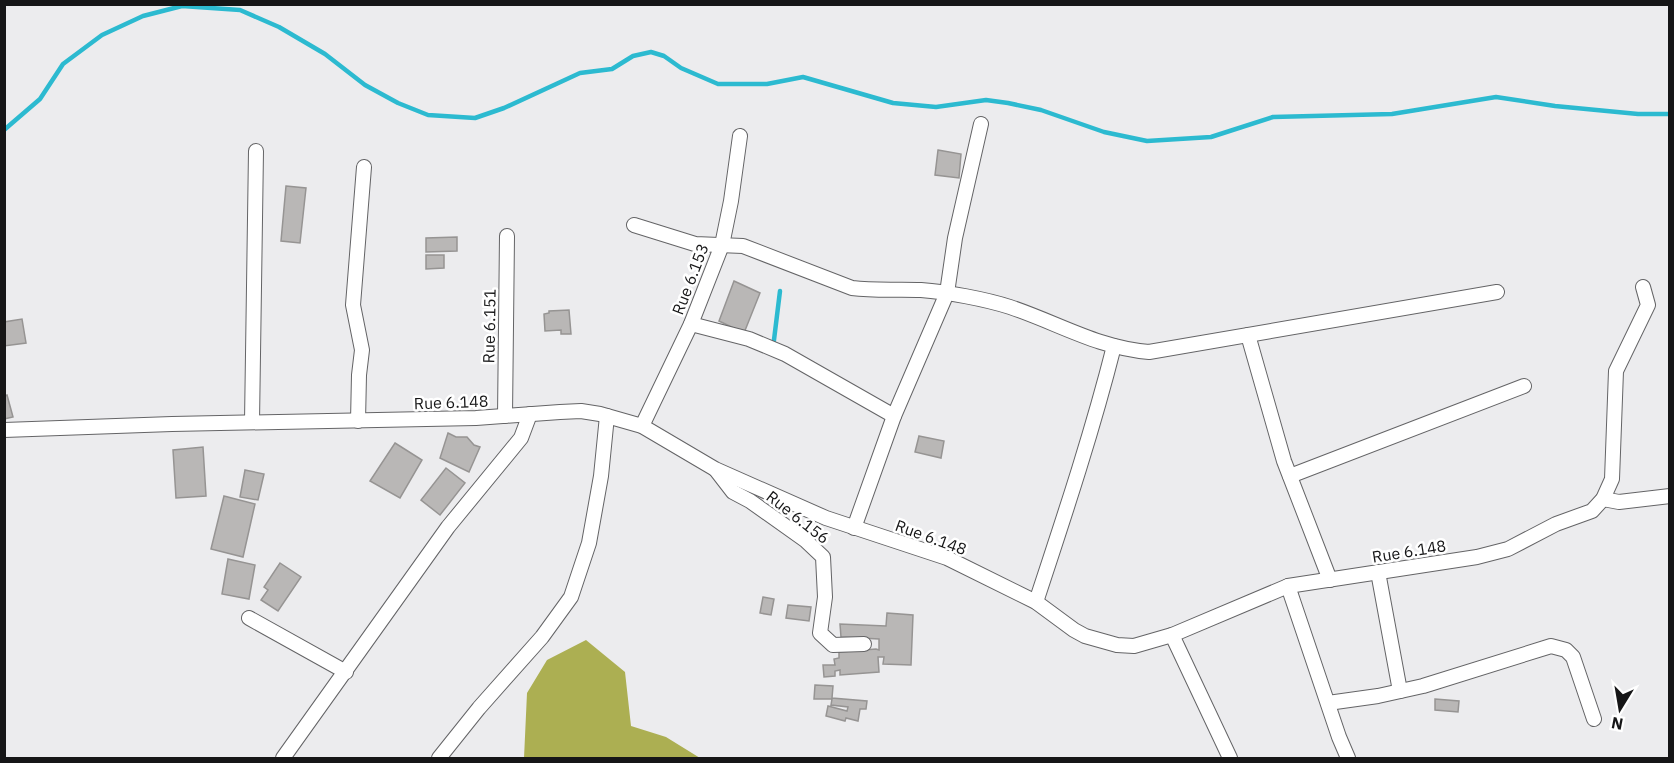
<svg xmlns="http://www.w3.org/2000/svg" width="1674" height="763" viewBox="0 0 1674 763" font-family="'IBM Plex Sans',sans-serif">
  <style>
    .forest { fill: #acaf52 }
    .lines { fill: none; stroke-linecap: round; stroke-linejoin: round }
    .stream { stroke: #2cbad0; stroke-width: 4.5 }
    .building { fill: #b9b7b6; stroke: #969493; stroke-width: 1.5 }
    .street-casing { stroke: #646466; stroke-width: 16 }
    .street { stroke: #fff; stroke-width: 14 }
    .labels { text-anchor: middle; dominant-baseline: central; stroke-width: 5; stroke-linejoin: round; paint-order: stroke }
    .street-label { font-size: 16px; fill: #161617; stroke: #fff }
  </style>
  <rect width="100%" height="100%" fill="#ececee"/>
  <polygon class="forest" points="586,640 625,672 631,726 666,737 700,758 524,758 527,693 547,660"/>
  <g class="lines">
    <g class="stream">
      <polyline points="4,130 40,99 63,64 102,35 143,16 182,6 240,10 279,27 325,54 365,85 398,103 428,115 475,118 504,108 580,73 612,69 633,56 651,52 664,56 681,68 718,84 767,84 803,77 893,103 936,107 986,100 1008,103 1041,110 1104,132 1147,141 1211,137 1273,117 1392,114 1496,97 1555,106 1638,114 1670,114"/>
      <polyline points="773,348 780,291"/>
    </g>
  </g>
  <g class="building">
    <polygon points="938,150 961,154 959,178 935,175"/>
    <polygon points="286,186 306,188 300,243 281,241"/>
    <polygon points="457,237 457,251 426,252 426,238"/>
    <polygon points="426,255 444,255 444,268 426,269"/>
    <polygon points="734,281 760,293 744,333 719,321"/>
    <polygon points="569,310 571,334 561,334 561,330 545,331 544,314 549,313 549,311"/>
    <polygon points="22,319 26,343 4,346 4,322"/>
    <polygon points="7,395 13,417 4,419 4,396"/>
    <polygon points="448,433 456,437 467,437 474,445 480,447 469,472 440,458"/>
    <polygon points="919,436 944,441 941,458 915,452"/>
    <polygon points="395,443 422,460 400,498 370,481"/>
    <polygon points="203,447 206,496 176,498 173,450"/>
    <polygon points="446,468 465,483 440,515 421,500"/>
    <polygon points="245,470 264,474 258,500 240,497"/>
    <polygon points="224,496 255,504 243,557 211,549"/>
    <polygon points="228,559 255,565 249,599 222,594"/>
    <polygon points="280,563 301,577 278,611 261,600 268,590 264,587"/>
    <polygon points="763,597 774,599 771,615 760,613"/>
    <polygon points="788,605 811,607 809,621 786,618"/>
    <polygon points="887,613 913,615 911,665 883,664 884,657 878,657 879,672 840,675 840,670 835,671 835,676 824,677 823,665 835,665 834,659 839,658 839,652 876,649 879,650 879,639 841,637 840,624 886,626"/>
    <polygon points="815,685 833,686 832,698 867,701 866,709 860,709 858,721 846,718 845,721 826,716 828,706 847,711 848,707 831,705 832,699 814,699"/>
    <polygon points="1435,699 1459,701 1458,712 1435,710"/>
  </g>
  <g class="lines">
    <g class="street-casing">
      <g id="street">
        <path d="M634 225 695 244 743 246 852 288C875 291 898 289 921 290 947 292 985 299 1010 307 1058 323 1098 348 1149 352L1497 292"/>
        <polyline points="691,324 749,339 785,354 894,416"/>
        <polyline points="1248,335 1284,461 1330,580"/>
        <polyline points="505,416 507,236"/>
        <polyline points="358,421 359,375 362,350 353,305 364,167"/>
        <polyline points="252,422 256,151"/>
        <polyline points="642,426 691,324 722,245 731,201 740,136"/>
        <polyline points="4,430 172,424 476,418 560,412 581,411 600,414 642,426 715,469 826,518 947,558 1036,602 1074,630 1085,636 1117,645 1134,646 1172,635 1288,586 1477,557 1508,549 1556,524 1592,511 1603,499 1612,479 1616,371 1648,305 1643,287"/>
        <polyline points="716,470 733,492 750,501 805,540 823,557 825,597 820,633 833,645 864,644"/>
        <polyline points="1290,476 1524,386"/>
        <polyline points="1603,499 1619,502 1670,496"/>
        <polyline points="854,528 894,416 947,293 955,238 981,124"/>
        <polyline points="1378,572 1400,691"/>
        <polyline points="1288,586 1339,737 1348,758"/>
        <path d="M1036 602C1064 517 1092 433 1114 346"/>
        <polyline points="249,618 346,672"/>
        <polyline points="1172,635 1230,758"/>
        <polyline points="1328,703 1378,696 1423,686 1551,646 1566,650 1573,657 1594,719"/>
        <polyline points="283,758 448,527 521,438 530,414"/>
        <polyline points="439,758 479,708 542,637 571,597 589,543 601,476 607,416"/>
      </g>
    </g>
    <use href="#street" class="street"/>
  </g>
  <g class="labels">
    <g class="street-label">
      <text transform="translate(690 279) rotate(-69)">Rue 6.153</text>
      <text transform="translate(489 326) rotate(-89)">Rue 6.151</text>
      <text transform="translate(451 402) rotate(-2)">Rue 6.148</text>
      <text transform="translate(798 517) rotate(38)">Rue 6.156</text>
      <text transform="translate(931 537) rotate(20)">Rue 6.148</text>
      <text transform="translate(1409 551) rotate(-9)">Rue 6.148</text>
    </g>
  </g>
  <rect width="1674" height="763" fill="none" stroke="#161617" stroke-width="12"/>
  <g transform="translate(1620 709) rotate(191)" stroke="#ffffff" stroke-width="4.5" paint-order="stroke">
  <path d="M0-4.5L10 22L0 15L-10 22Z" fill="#161617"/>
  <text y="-9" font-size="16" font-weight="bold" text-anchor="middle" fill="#161617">N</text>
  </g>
</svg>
